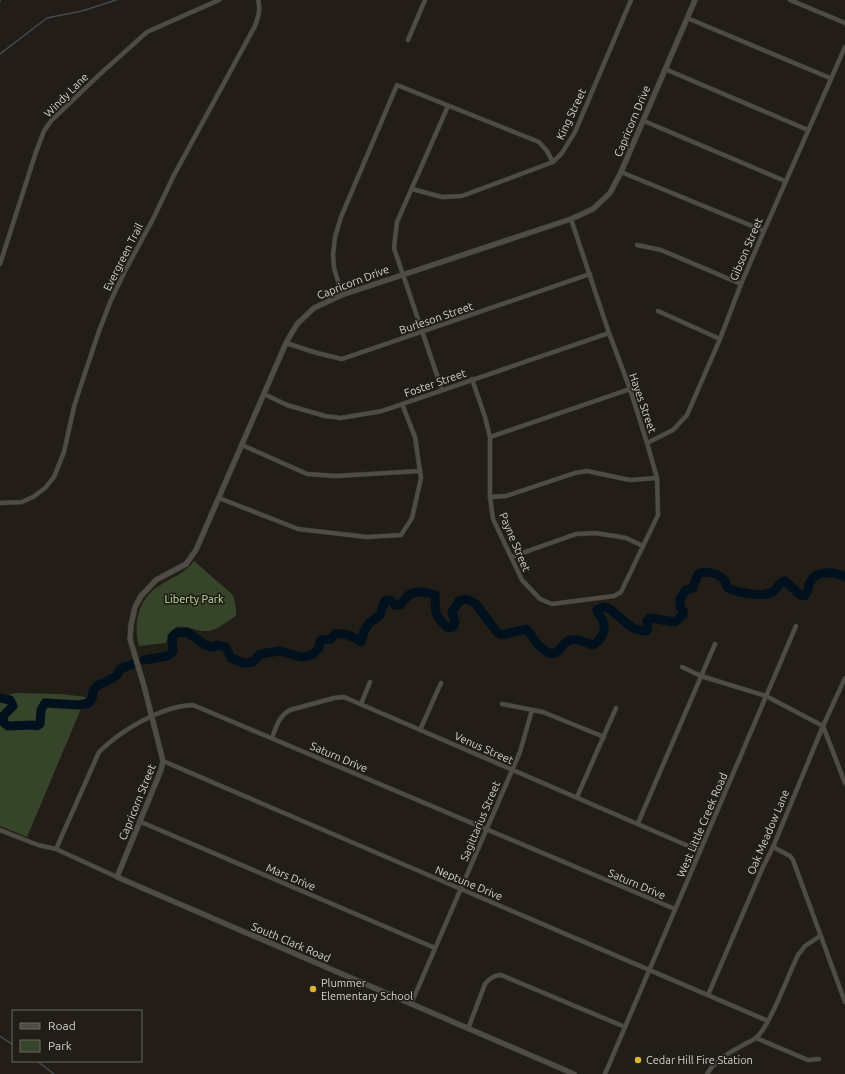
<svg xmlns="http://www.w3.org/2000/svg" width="845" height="1074" viewBox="0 0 845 1074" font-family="Ubuntu,sans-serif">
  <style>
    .green { fill: #36442a }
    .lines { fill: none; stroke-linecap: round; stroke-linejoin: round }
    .stream { stroke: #404b52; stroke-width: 1.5 }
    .river { stroke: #00111d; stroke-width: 9 }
    .minor-casing { stroke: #3c3834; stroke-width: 5 }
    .tertiary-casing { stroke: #3c3834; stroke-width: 6 }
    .minor { stroke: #504b44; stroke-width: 4 }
    .tertiary { stroke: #504b44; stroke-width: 5 }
    .poi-dot { fill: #d7b434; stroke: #221e17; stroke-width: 1.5 }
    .labels { text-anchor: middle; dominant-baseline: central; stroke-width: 3.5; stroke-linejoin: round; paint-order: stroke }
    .street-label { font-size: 11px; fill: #d4d1cd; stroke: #221e17 }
    .park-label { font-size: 11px; fill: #bfe1a1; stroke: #221e17 }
    .poi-label { font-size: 11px; fill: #d4d1cd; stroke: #221e17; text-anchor: start }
  </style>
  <rect width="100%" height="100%" fill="#221e17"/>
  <g class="green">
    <path d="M194 561 233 595 236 607V616C228 621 217 630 208 631 197 632 188 625 176 627L165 643 139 646C133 623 138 599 159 586 173 576 182 576 194 561Z"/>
    <polygon points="17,693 60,694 86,697 27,837 0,826 0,696"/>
  </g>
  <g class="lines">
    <g class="stream">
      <polyline points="0,2 0,0"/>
      <polyline points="0,54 47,18 82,11 116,0"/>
      <polyline points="0,1036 13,1045"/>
      <polyline points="37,1061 54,1074"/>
    </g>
    <g class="river">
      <path d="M144 660 167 656 173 652 172 637 176 633 187 632 205 645 214 647 217 645 226 647 231 658 244 663 253 662 260 654 280 651 301 657 312 655 319 648 320 641 321 640 331 639 335 634C346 633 352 636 361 642L364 631 369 623 380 615 385 601 390 600 395 605H400C403 602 406 597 409 595 417 590 427 592 435 595 435 612 435 617 448 628L453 627 455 622 452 612 459 601 466 599 475 603 497 632 502 635 526 629C531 633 531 636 535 641 537 645 545 651 549 653 559 657 562 641 571 640 578 639 586 642 592 645 600 642 607 630 603 621 601 617 599 615 597 610 599 609 602 607 603 607 614 606 627 632 646 631L648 629 647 621 650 618 675 622 683 615V611L680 607V599L686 590 693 588 698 574C706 570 719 573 725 581 727 585 726 587 730 589 740 593 764 598 774 591 778 588 779 582 785 581L800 595 804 596C809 593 807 587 810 582 816 570 835 571 845 577"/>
      <polyline points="0,698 10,700 13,706 3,716 4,723 8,726 33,725 37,726 40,724 41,710 45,703 79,705 89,703 92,699 93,691 97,686 113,678 117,675 120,669 133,664"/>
    </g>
    <g class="minor-casing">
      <g id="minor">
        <polyline points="790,0 845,23"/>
        <polyline points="687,18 830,78"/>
        <polyline points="408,40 425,0"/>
        <polyline points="665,69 808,130"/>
        <polyline points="644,121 785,181"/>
        <polyline points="621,172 764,231"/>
        <polyline points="412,189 442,197 462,196 553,162 562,153 575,132 631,0"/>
        <polyline points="637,245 661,250 741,284"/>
        <polyline points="0,264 36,152 44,131 51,121 99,75 147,32 219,0"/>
        <polyline points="342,295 334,268 333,255 335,237 341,217 397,85 539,142 547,151 553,162"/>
        <polyline points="658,311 720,339"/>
        <polyline points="286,343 317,353 342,359 590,274"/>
        <polyline points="472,379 485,417 490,437 490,497 493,519 522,580 540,599 552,604 614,596 621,592 658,515 657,478 647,443 630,389 609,333 571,219"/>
        <polyline points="442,390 394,248 397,222 448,106"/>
        <polyline points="264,394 287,405 325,416 341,418 382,411 609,333"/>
        <polyline points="490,437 630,389"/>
        <polyline points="647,443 673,430 687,415 720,339 741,284 764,231 845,47"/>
        <polyline points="242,445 307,474 336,476 420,471"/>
        <polyline points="490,497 506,496 575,473 587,471 630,480 657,478"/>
        <polyline points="219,498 298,529 367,537 401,535 412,518 421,478 415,437 402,404"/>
        <path d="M0 503 22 502 33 497 45 488 54 477 64 452 74 407 80 388 99 331 111 300 126 269 153 219 174 175 255 26C258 17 261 10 258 0"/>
        <polyline points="511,557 576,534 595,533 615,536 626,538 643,546"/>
        <polyline points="682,667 701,676 766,696 823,726 845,783"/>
        <polyline points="361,704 370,682"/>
        <polyline points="502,704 543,712 604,737"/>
        <polyline points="420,730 441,683"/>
        <path d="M272 738C276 727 279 716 290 710L334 698 344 697 700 851"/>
        <polyline points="163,761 768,1021"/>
        <polyline points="577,797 616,708"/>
        <polyline points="141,822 435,948"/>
        <polyline points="638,823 715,644"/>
        <polyline points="0,830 38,845 56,849 117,877"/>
        <polyline points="773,847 790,856 793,860 845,1002"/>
        <path d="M56 849 99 752C121 730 162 706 193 705L675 909"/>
        <polyline points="708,995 762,869 773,847 823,726 845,678"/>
        <polyline points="411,1004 520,752 532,710"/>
        <path d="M468 1029 485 984C489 979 494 975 501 975L625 1027"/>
        <polyline points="756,1038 808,1060 819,1059"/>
        <polyline points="605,1074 796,626"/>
        <path d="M707 1074C716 1059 731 1052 745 1044 749 1042 753 1040 756 1038 770 1026 789 973 798 955L805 946 820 936"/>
      </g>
    </g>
    <g class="tertiary-casing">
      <polyline id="tertiary" points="574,1074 117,877 161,770 163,761 144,686 130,639 131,625 135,607 141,596 156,580 186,564 196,550 286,343 297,324 314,308 342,295 571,219 593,209 610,193 621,172 695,0"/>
    </g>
    <use href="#minor" class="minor"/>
    <use href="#tertiary" class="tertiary"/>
  </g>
  <g class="poi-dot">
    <circle cx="313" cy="989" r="4"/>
    <circle cx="638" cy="1060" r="4"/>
  </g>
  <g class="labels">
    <g class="street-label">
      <text transform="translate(66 95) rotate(-45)">Windy Lane</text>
      <text transform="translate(571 114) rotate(-65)">King Street</text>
      <text transform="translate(632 121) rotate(-67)">Capricorn Drive</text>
      <text transform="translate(746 249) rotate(-67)">Gibson Street</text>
      <text transform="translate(123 257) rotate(-63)">Evergreen Trail</text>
      <text transform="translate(353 282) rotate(-21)">Capricorn Drive</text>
      <text transform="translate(436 318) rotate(-19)">Burleson Street</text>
      <text transform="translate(435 383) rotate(-19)">Foster Street</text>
      <text transform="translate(643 403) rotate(71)">Hayes Street</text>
      <text transform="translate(515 542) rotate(67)">Payne Street</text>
      <text transform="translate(484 748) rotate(24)">Venus Street</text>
      <text transform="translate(339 757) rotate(23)">Saturn Drive</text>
      <text transform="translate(137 802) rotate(-68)">Capricorn Street</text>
      <text transform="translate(480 821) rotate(-67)">Sagittarius Street</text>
      <text transform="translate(702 825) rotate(-67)">West Little Creek Road</text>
      <text transform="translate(768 832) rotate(-67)">Oak Meadow Lane</text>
      <text transform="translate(291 877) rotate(23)">Mars Drive</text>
      <text transform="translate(469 883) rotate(23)">Neptune Drive</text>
      <text transform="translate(637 884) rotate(23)">Saturn Drive</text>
      <text transform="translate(291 942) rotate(23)">South Clark Road</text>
    </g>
    <g class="park-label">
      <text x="194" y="599">Liberty Park</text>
    </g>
    <g class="poi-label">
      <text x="321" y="983">Plummer<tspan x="321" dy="13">Elementary School</tspan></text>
      <text x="646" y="1060">Cedar Hill Fire Station</text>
    </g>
  </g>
  <rect x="12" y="1010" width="130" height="52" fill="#221e17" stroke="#696660"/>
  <rect x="20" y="1023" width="20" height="6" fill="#504b44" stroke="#696660"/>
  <text x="48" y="1030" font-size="12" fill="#d4d1cd">Road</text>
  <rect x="20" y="1040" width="20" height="12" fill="#36442a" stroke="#696660"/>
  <text x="48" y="1050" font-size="12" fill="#d4d1cd">Park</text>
</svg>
